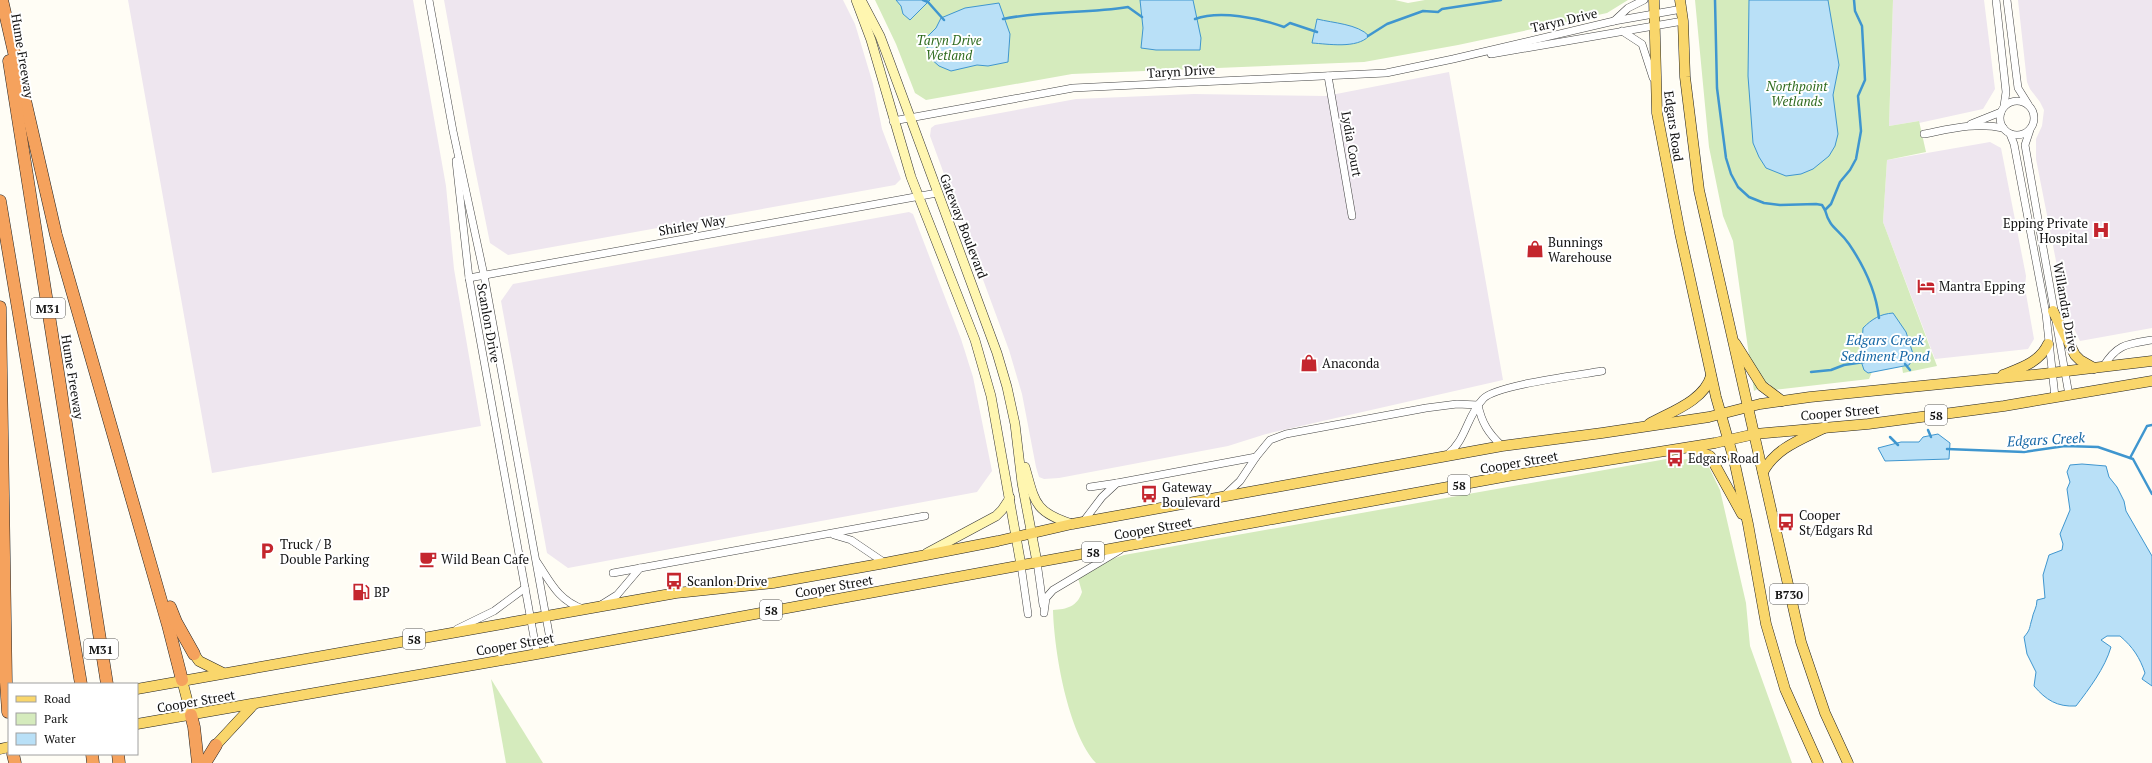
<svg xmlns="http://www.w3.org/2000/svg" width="2152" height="763" viewBox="0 0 2152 763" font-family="'PT Serif',serif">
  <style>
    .industrial { fill: #eee6ef }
    .green { fill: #d5ebbd }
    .water { fill: #b9e0f7; stroke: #3f96cf }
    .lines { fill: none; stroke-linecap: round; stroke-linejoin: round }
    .stream { stroke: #3f96cf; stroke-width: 2.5 }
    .street-casing { stroke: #444; stroke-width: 8 }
    .secondary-casing { stroke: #333; stroke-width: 10 }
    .primary-casing { stroke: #222; stroke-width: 11 }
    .highway-casing { stroke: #222; stroke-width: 13 }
    .street { stroke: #fff; stroke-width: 7 }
    .secondary { stroke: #fff6b0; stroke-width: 9 }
    .primary { stroke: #f9d66b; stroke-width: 10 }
    .highway { stroke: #f5a25d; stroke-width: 12 }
    .labels { text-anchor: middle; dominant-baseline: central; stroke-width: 4; stroke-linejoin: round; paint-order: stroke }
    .shield { fill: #fff; stroke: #585858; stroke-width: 1 }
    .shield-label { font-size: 12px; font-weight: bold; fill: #111 }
    .street-label { font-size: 13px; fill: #111; stroke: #fff }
    .park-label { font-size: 13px; font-style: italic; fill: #2f6b1f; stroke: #fff }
    .poi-label { font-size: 13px; fill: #111; stroke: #fff; text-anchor: start }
    .water-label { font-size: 14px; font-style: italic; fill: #1768a6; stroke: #fff }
  </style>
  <rect width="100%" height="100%" fill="#fffdf5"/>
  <g class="industrial">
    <polygon points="128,0 413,0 446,186 454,269 481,426 212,473"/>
    <polygon points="444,0 843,0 855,24 873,84 882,129 901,179 895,185 508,255 490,243 473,159"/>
    <polygon points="1893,0 1984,0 1995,89 1983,109 1919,123 1919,121 1889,126"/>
    <polygon points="2018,0 2152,0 2152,328 2080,341 2066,312 2036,159 2036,139 2042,126 2044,110 2040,102 2030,89 2027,82"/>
    <polygon points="1449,72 1503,380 1266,434 1228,446 1059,478 1044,479 1039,477 1036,467 1022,394 1009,350 930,136 931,128 935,125 1076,99 1194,94 1326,96"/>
    <polygon points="1990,142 2001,148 2026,276 2025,288 2034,339 2028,349 1935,359 1883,222 1887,160"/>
    <polygon points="909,212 913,214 961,339 973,377 992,471 977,492 568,568 547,553 501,301 513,284"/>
  </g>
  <g class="green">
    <polygon points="875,0 1395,0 1408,3 1425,0 1628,0 1607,13 1458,45 1364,62 1072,74 926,100 915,93 896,44"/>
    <polygon points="1695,0 1893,0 1889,126 1919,121 1926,152 1887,160 1883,222 1937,366 1903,373 1902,367 1882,348 1869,379 1774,390 1769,383 1754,391 1733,241 1723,216 1709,147"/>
    <path d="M1701 457 1705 459 1720 490 1746 603 1750 646 1792 763H1096C1068 733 1054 651 1053 610 1067 609 1077 607 1082 592L1078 578 1112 559 1124 555 1672 458 1673 461Z"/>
    <polygon points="491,679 543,763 506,763"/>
  </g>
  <g class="water">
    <polygon points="896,0 930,0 910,20 903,14 901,6"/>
    <polygon points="1140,0 1193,0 1201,38 1200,50 1156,50 1141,48 1143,28"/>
    <polygon points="1749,0 1828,0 1839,65 1833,95 1838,134 1835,146 1829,156 1813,169 1801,174 1786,176 1766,168 1759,157 1753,143 1748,76"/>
    <polygon points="999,3 1010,34 1008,62 988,66 977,65 951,71 939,66 930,58 927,47 928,36 936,28 941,18 965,8"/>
    <path d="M1317 19C1333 23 1358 24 1369 36 1357 49 1328 44 1312 43Z"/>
    <path d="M1893 313 1906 332 1914 357 1909 365 1868 373 1864 370 1861 361 1863 328C1872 319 1880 314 1893 313Z"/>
    <polygon points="1938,434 1950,443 1949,459 1885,461 1878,448 1901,442 1919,442 1923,437"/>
    <path d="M2082 464 2106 466 2109 477 2117 487 2124 501 2126 511 2152 556V686L2142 679 2145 673C2140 658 2133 647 2120 636H2107L2101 640 2111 647C2105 668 2089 689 2076 706 2057 707 2046 700 2034 686L2036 672 2027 654 2024 637C2031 629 2029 628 2032 619 2033 612 2037 608 2037 600L2045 598 2043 575 2049 555 2062 550 2063 544 2060 534 2070 510 2067 489 2070 482 2067 472 2070 465Z"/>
  </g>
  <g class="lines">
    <g class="stream">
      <polyline points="923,0 928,2 944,20"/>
      <polyline points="1715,0 1717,88 1726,158 1731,174 1738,187 1749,197 1764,203 1780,205 1816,204 1822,205 1825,210"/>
      <path d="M1854 0 1855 11 1862 26 1865 80 1858 96 1861 131 1856 159 1850 170 1840 182 1831 204 1825 210C1830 229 1838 228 1849 244 1864 266 1876 291 1879 318"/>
      <path d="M1003 19C1044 10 1087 14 1128 7L1142 17"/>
      <path d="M1195 19C1220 10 1259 18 1284 27L1290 23 1317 32"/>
      <polyline points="1368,36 1387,24 1423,11 1438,12 1442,9 1501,0"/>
      <polyline points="1905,364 1910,370"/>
      <polyline points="1811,372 1831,370 1844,365 1864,362"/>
      <polyline points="1928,430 1931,437"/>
      <polyline points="1890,437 1898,445"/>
      <polyline points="1947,449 2024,452 2065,446 2098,447 2133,459 2152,494"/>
      <polyline points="2130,458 2147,426 2152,425"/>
    </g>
    <g class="street-casing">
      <g id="street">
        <polyline points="429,0 453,131 484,275 552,650"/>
        <polyline points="1996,0 2006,92 2004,106"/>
        <polyline points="2007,0 2018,88 2028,104"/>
        <polyline points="1614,21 1628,8 1644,0"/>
        <polyline points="1622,31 1642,44 1653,78"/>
        <polyline points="1491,54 1683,21"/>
        <polyline points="1328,76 1352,216"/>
        <circle cx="2017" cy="118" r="17"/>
        <polyline points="893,121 1073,88 1386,73 1453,59 1614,21 1682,9"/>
        <polyline points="1971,124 2001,112"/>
        <polyline points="2030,130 2025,145 2069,395"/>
        <path d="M1924 134C1950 129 1976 122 2003 128"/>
        <polyline points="2010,134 2014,144 2046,314 2055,397"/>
        <polyline points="456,161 469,278 537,654"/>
        <polyline points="469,278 937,193"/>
        <path d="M2103 367C2117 344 2127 344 2152 340"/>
        <path d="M1478 405C1482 423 1488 433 1502 446"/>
        <path d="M1447 455C1467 439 1466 417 1483 399 1495 385 1580 375 1602 371"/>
        <polyline points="1090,487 1117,483"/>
        <polyline points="1223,497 1240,481 1256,457"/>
        <polyline points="1083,522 1102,497 1117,483 1256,457 1270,440 1286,434 1426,408 1457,404 1478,405"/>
        <polyline points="834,535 851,540 885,563"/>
        <path d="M537 562C551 583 558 600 583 609"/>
        <polyline points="1037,562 1043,605"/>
        <polyline points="1021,565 1028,614"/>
        <polyline points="613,573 925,516"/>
        <polyline points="601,605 617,595 640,568"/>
        <polyline points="1044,613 1046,598 1053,590 1120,550"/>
        <polyline points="457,629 494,611 525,588"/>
      </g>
    </g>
    <g class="secondary-casing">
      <g id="secondary">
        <polyline points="856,0 871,40 911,177 975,340 991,396 1021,565"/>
        <polyline points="861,0 880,36 889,60 997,353 1007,387 1015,424 1022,483 1037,562"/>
        <path d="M1025 467C1035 502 1034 512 1072 524"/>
        <polyline points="927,553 996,516 1002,510 1010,498"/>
      </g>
    </g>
    <g class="primary-casing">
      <g id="primary">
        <polyline points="1654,0 1657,113 1680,233 1716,397 1734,460 1748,524 1766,624 1785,689 1818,763"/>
        <polyline points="1680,0 1683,21 1685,77 1699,190 1801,642 1825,713 1848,763"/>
        <polyline points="2053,311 2075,355 2080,360 2094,368"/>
        <polyline points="1735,343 1762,386 1782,401"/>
        <path d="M2003 375C2021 368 2040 362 2048 344"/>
        <path d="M1649 424C1670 412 1704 401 1711 376"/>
        <polyline points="1690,448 1710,456 1742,514"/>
        <path d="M1763 472C1776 448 1800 440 1824 428"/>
        <polyline points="194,654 199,661 223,673"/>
        <polyline points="182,680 191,715"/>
        <polyline points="137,689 676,593 773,583 885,563 998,541 1072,524 1502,446 1602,433 1709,417 1760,404 1810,397 2042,374 2152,361"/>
        <polyline points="137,724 537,654 1508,476 1715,443 1755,434 1868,424 2004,406 2152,381"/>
        <polyline points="216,745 254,704"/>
        <polyline points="0,749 9,747"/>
      </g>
    </g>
    <g class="highway-casing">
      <g id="highway">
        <polyline points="2,0 56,235 168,625 182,680"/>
        <polyline points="9,61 107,684"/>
        <polyline points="0,201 81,684"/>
        <polyline points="0,307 6,682 8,712"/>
        <polyline points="170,607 176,622 194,654"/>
        <polyline points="191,715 194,727 198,763"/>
        <polyline points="13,754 15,763"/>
        <polyline points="92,754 93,763"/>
        <polyline points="118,754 119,763"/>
        <polyline points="205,763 216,745"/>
      </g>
    </g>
    <use href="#street" class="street"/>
    <use href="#secondary" class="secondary"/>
    <use href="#primary" class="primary"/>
    <use href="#highway" class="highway"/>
  </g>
  <defs>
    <g id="hospital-bare" transform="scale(1.38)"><path d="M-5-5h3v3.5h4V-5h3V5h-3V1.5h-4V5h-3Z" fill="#c4262e" stroke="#fff" stroke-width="2.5" paint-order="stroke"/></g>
    <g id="shop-bare" transform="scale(1.38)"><path d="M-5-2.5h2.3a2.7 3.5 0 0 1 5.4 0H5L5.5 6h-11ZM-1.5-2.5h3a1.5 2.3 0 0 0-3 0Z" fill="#c4262e" stroke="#fff" stroke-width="2.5" paint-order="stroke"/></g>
    <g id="hotel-bare" transform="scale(1.38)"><path d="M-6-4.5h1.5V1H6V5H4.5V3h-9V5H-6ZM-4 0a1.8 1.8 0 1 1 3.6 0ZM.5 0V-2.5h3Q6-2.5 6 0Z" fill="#c4262e" stroke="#fff" stroke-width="2.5" paint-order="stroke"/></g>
    <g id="bus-bare" transform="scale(1.38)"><path d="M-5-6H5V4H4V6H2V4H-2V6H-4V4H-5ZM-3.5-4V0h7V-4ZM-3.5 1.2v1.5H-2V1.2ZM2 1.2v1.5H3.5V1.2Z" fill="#c4262e" stroke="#fff" stroke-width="2.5" paint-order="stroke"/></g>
    <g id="parking-bare" transform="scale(1.38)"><path d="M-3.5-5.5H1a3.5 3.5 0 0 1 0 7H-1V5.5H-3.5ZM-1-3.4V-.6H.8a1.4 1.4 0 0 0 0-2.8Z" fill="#c4262e" stroke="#fff" stroke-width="2.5" paint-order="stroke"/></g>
    <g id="cafe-bare" transform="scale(1.38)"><path d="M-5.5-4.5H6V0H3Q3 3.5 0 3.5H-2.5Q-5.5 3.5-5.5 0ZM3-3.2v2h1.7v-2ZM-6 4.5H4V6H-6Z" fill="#c4262e" stroke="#fff" stroke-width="2.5" paint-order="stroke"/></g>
    <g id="fuel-bare" transform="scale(1.38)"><path d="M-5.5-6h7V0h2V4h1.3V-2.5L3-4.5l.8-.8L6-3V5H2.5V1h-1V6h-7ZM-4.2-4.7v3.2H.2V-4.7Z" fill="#c4262e" stroke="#fff" stroke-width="2.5" paint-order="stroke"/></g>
  </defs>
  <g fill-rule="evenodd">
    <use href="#hospital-bare" x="2101" y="230"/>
    <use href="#shop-bare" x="1535" y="249"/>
    <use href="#hotel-bare" x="1926" y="286"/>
    <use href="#shop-bare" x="1309" y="363"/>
    <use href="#bus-bare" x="1675" y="458"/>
    <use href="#bus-bare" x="1149" y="494"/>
    <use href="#bus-bare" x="1786" y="522"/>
    <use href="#parking-bare" x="267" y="551"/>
    <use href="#cafe-bare" x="428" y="559"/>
    <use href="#bus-bare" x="674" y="581"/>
    <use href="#fuel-bare" x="361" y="592"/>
  </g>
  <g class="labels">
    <g class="shield">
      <rect x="31" y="298" width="34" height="20" rx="3"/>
      <rect x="1925" y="405" width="22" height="20" rx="3"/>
      <rect x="1448" y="475" width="22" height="20" rx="3"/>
      <rect x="1082" y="542" width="22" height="20" rx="3"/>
      <rect x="1770" y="584" width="38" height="20" rx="3"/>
      <rect x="760" y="600" width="22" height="20" rx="3"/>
      <rect x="403" y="629" width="22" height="20" rx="3"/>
      <rect x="84" y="639" width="34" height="20" rx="3"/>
    </g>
    <g class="shield-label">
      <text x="48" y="308">M31</text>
      <text x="1936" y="415">58</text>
      <text x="1459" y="485">58</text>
      <text x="1093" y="552">58</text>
      <text x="1789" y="594">B730</text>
      <text x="771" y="610">58</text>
      <text x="414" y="639">58</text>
      <text x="101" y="649">M31</text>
    </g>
    <g class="street-label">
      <text transform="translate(1564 20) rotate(-13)">Taryn Drive</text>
      <text transform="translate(23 56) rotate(81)">Hume Freeway</text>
      <text transform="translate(1181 71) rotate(-3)">Taryn Drive</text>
      <text transform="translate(1674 126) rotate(82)">Edgars Road</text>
      <text transform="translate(1352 144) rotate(80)">Lydia Court</text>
      <text transform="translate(692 225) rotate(-10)">Shirley Way</text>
      <text transform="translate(964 226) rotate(69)">Gateway Boulevard</text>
      <text transform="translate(2066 307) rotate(80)">Willandra Drive</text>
      <text transform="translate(489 323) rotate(80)">Scanlon Drive</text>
      <text transform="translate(73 377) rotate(81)">Hume Freeway</text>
      <text transform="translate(1840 412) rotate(-5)">Cooper Street</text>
      <text transform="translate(1519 462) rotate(-10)">Cooper Street</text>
      <text transform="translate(1153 528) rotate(-10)">Cooper Street</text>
      <text transform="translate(834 586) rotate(-10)">Cooper Street</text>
      <text transform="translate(515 644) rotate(-10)">Cooper Street</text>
      <text transform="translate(196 701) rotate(-10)">Cooper Street</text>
    </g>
    <g class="park-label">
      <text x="949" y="40">Taryn Drive<tspan x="949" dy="15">Wetland</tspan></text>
      <text x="1797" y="86">Northpoint<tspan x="1797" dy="15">Wetlands</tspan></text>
    </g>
    <g class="poi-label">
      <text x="2088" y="223" text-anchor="end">Epping Private<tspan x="2088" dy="15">Hospital</tspan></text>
      <text x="1548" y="242">Bunnings<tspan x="1548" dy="15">Warehouse</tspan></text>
      <text x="1939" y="286">Mantra Epping</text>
      <text x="1322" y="363">Anaconda</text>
      <text x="1688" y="458">Edgars Road</text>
      <text x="1162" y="487">Gateway<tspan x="1162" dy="15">Boulevard</tspan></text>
      <text x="1799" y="515">Cooper<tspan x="1799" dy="15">St/Edgars Rd</tspan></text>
      <text x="280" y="544">Truck / B<tspan x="280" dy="15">Double Parking</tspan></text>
      <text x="441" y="559">Wild Bean Cafe</text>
      <text x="687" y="581">Scanlon Drive</text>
      <text x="374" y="592">BP</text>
    </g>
    <g class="water-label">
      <text x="1885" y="339">Edgars Creek<tspan x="1885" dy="16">Sediment Pond</tspan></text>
      <text transform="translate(2046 439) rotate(-3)">Edgars Creek</text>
    </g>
  </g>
  <rect x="8" y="683" width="130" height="72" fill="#ffffff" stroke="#a0a0a0"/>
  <rect x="16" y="696" width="20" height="6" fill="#f9d66b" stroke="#a0a0a0"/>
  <text x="44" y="703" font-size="12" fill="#111111">Road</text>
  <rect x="16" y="713" width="20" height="12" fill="#d5ebbd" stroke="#a0a0a0"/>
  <text x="44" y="723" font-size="12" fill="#111111">Park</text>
  <rect x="16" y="733" width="20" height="12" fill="#b9e0f7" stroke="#a0a0a0"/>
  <text x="44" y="743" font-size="12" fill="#111111">Water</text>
</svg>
